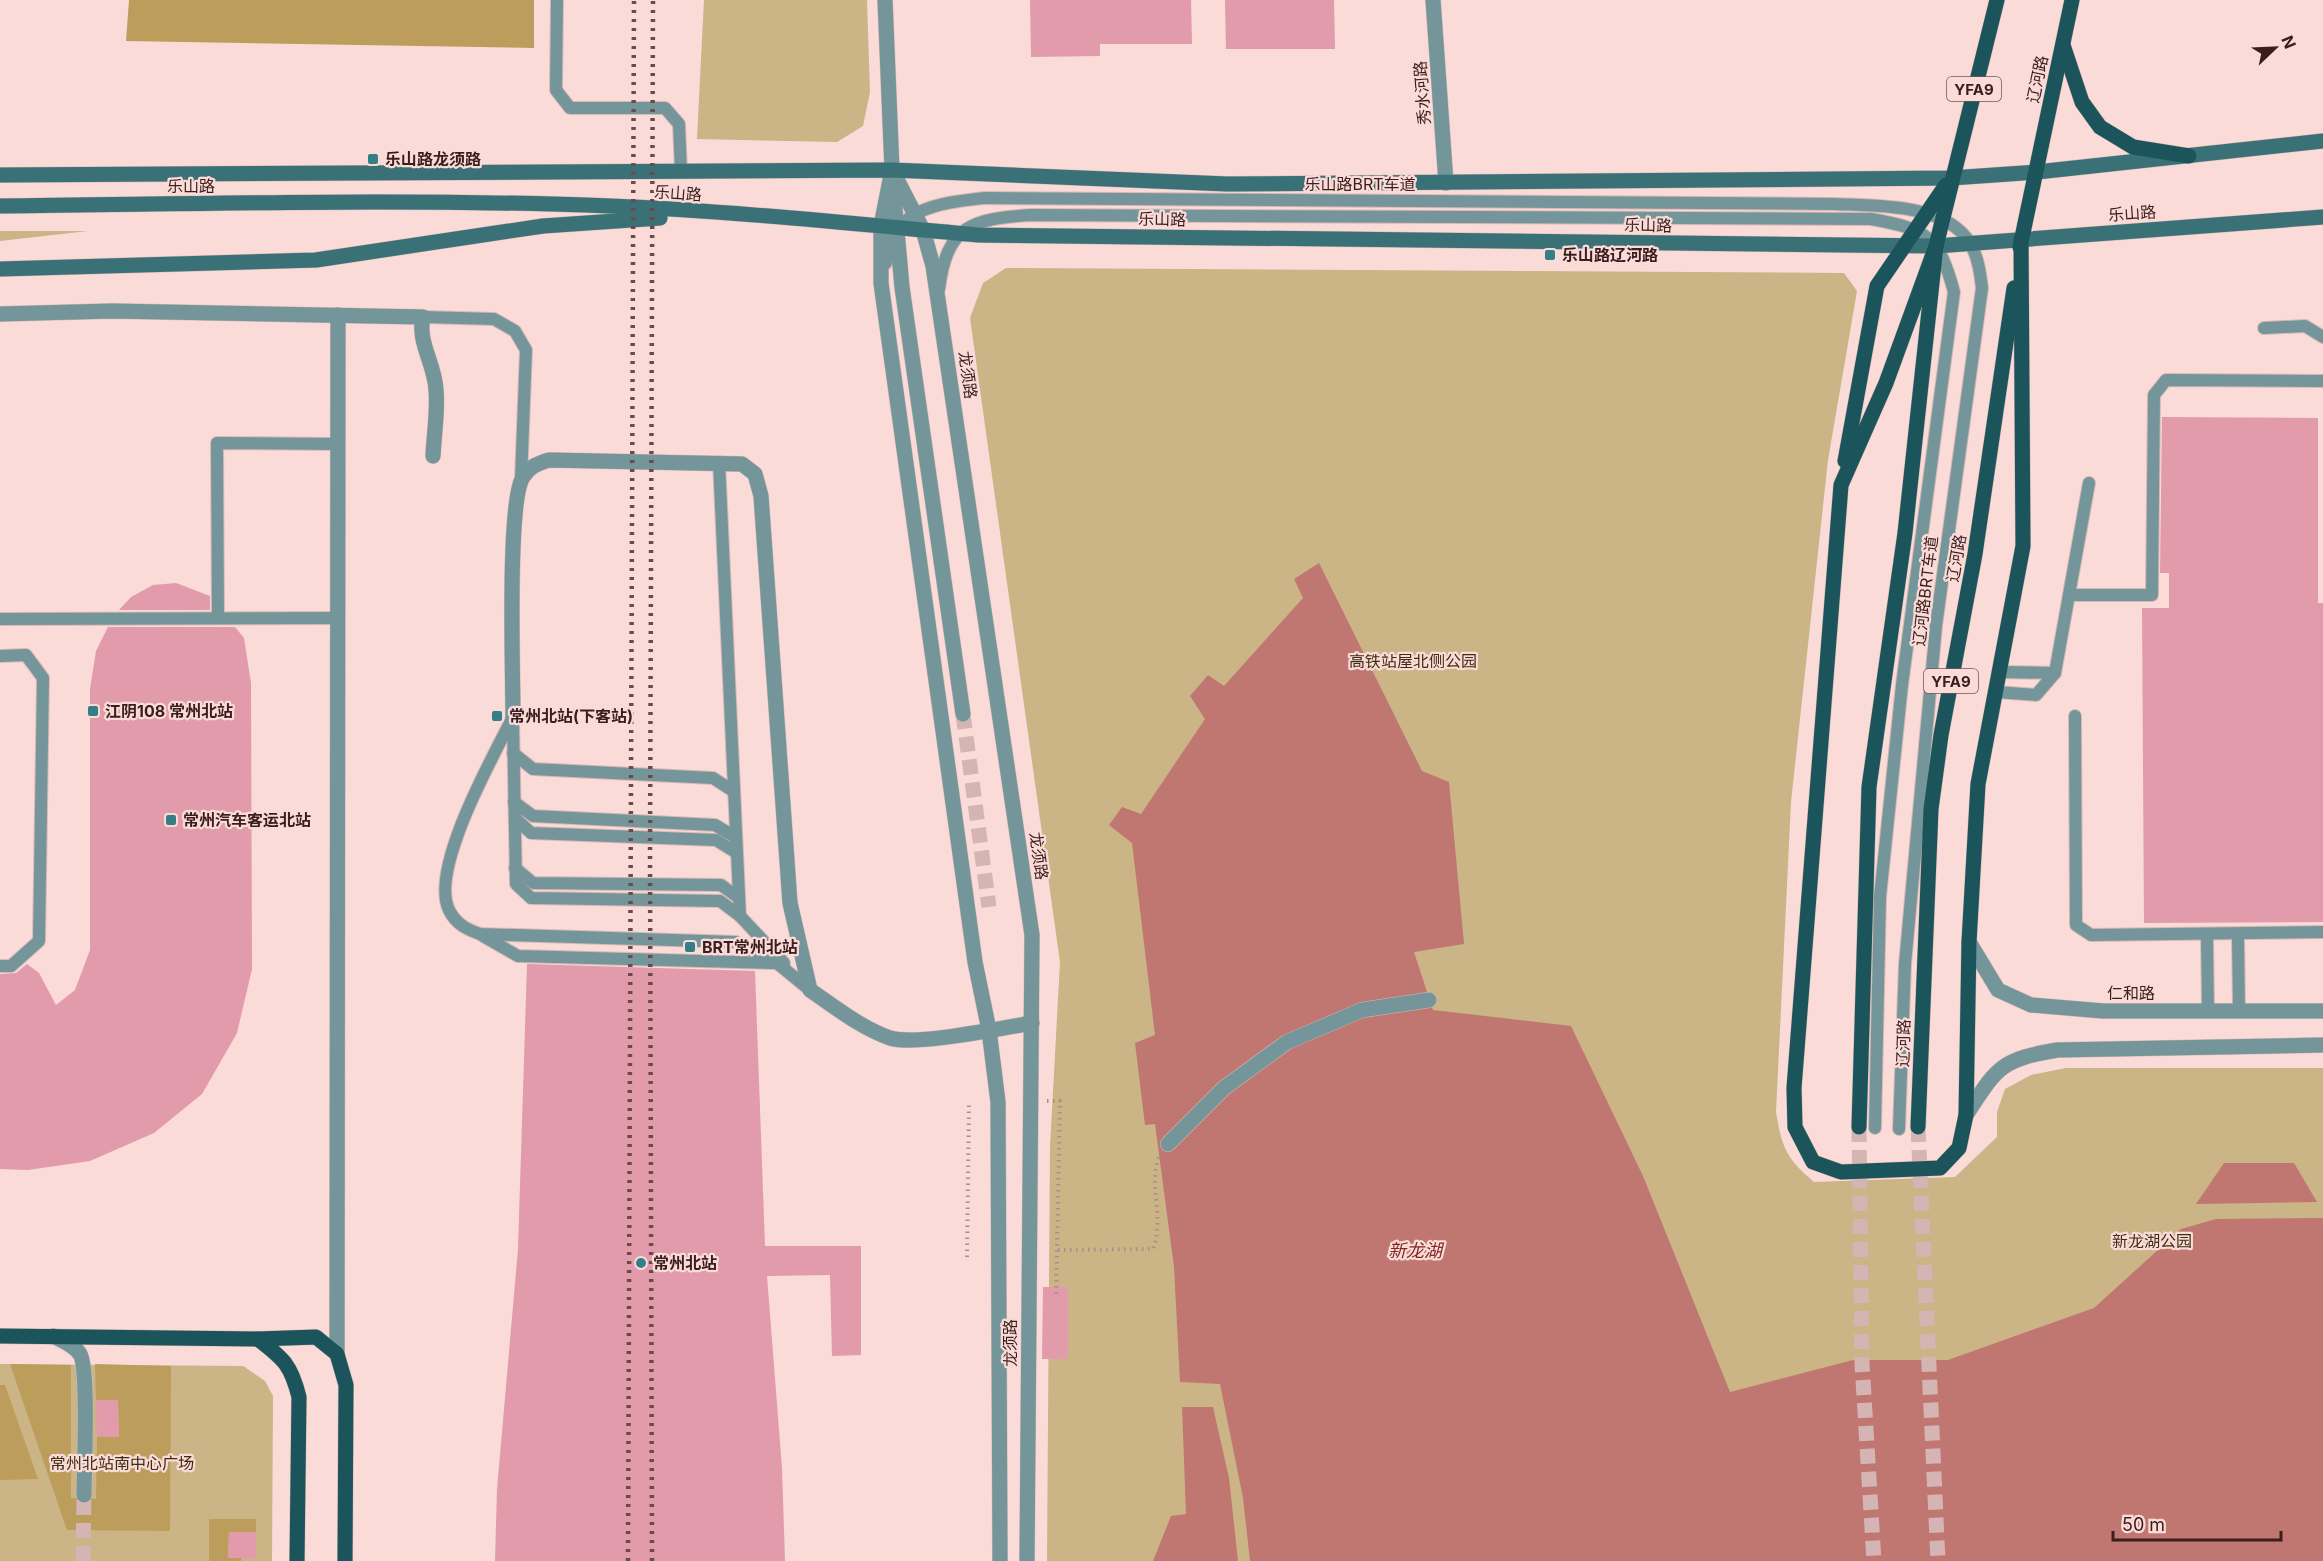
<svg xmlns="http://www.w3.org/2000/svg" width="2323" height="1561" viewBox="0 0 2323 1561" font-family="Inter,'Noto Sans SC',sans-serif">
  <style>
    .green { fill: #cbb485 }
    .forest { fill: #bd9d5b }
    .water { fill: #c07772 }
    .building { fill: #e19bab }
    .lines { fill: none; stroke-linecap: round; stroke-linejoin: round }
    .minor-tunnel { stroke: #d4b5b3; stroke-width: 15; stroke-dasharray: 15 8; stroke-linecap: butt }
    .primary-tunnel { stroke: #d4b5b3; stroke-width: 15; stroke-dasharray: 15 8; stroke-linecap: butt }
    .service-casing { stroke: #d7b9b6; stroke-width: 14 }
    .pedestrian-casing { stroke: #d7b9b6; stroke-width: 16 }
    .minor-casing { stroke: #d7b9b6; stroke-width: 16 }
    .tertiary-casing { stroke: #d7b9b6; stroke-width: 16 }
    .secondary-casing { stroke: #d7b9b6; stroke-width: 16 }
    .primary-casing { stroke: #d7b9b6; stroke-width: 16 }
    .path { stroke: #ab8d8b; stroke-width: 4; stroke-dasharray: 1.5 4.5; stroke-linecap: butt }
    .service { stroke: #74969a; stroke-width: 12 }
    .pedestrian { stroke: #74969a; stroke-width: 15 }
    .minor { stroke: #74969a; stroke-width: 15 }
    .tertiary { stroke: #74969a; stroke-width: 15 }
    .secondary { stroke: #3a7177; stroke-width: 15 }
    .primary { stroke: #1b545a; stroke-width: 15 }
    .rail { stroke: #684b4a; stroke-width: 4.5; stroke-dasharray: 3 6; stroke-linecap: butt }
    .poi-dot { fill: #367e85; stroke: #fadbd8; stroke-width: 2 }
    .labels { text-anchor: middle; dominant-baseline: central; stroke-width: 4.5; stroke-linejoin: round; paint-order: stroke }
    .shield { fill: #fadbd8; stroke: #745755; stroke-width: 1.5 }
    .shield-label { font-size: 15px; font-weight: bold; fill: #3a1e1d }
    .street-label { font-size: 16px; fill: #3a1e1d; stroke: #fadbd8 }
    .poi-label { font-size: 16px; font-weight: bold; fill: #3a1e1d; stroke: #fadbd8; text-anchor: start }
    .park-label { font-size: 16px; fill: #3c2e10; stroke: #fadbd8 }
    .water-label { font-size: 18px; font-style: italic; fill: #802727; stroke: #fadbd8 }
  </style>
  <rect width="100%" height="100%" fill="#fadbd8"/>
  <g class="green">
    <polygon points="704,0 867,0 870,92 863,126 837,142 697,139"/>
    <polygon points="0,231 88,231 0,241"/>
    <path d="M1006 268 1844 273 1857 291 1828 460 1791 802 1776 1112C1782 1148 1786 1158 1814 1182L1955 1177 1997 1137V1112L2005 1089 2031 1075 2066 1068H2323V1561H1047L1050 1147 1060 962 970 318 983 283Z"/>
    <polygon points="0,1364 243,1366 265,1381 273,1396 272,1561 0,1561"/>
  </g>
  <g class="forest">
    <polygon points="129,0 534,0 534,48 126,41"/>
    <polygon points="10,1364 71,1365 71,1498 96,1499 97,1437 119,1436 118,1400 96,1400 95,1364 171,1366 170,1531 67,1530"/>
    <polygon points="0,1385 5,1385 38,1479 0,1480"/>
    <polygon points="209,1519 256,1519 256,1532 229,1532 228,1558 241,1558 241,1561 209,1561"/>
  </g>
  <g class="water">
    <polygon points="1319,563 1422,771 1449,782 1464,944 1414,952 1433,1010 1571,1026 1643,1176 1730,1392 1853,1360 1948,1360 2094,1308 2181,1229 2216,1219 2323,1218 2323,1561 1250,1561 1243,1498 1220,1384 1180,1382 1174,1267 1155,1124 1145,1125 1135,1043 1155,1035 1132,843 1109,825 1122,807 1141,814 1205,719 1190,696 1208,675 1224,686 1303,598 1294,579"/>
    <polygon points="2224,1163 2294,1163 2317,1202 2196,1204"/>
    <polygon points="1182,1407 1213,1407 1229,1478 1238,1561 1153,1561 1171,1516 1186,1514"/>
  </g>
  <g class="building">
    <polygon points="1030,0 1191,0 1192,44 1100,44 1100,56 1031,57"/>
    <polygon points="1225,0 1334,0 1335,49 1226,49"/>
    <polygon points="2162,417 2318,418 2318,603 2323,603 2323,922 2144,923 2142,608 2169,608 2169,573 2160,573"/>
    <polygon points="176,583 210,596 210,610 119,610 131,597 153,585"/>
    <polygon points="108,627 235,627 244,638 251,683 252,969 237,1033 202,1094 154,1133 90,1161 28,1170 0,1169 0,974 16,973 27,964 39,973 56,1005 75,990 90,950 90,689 96,651"/>
    <polygon points="527,964 755,971 765,1246 861,1246 861,1355 832,1356 830,1275 767,1276 782,1468 785,1561 495,1561 497,1489 518,1249"/>
    <polygon points="1043,1287 1068,1287 1068,1359 1042,1359"/>
    <polygon points="96,1400 118,1400 119,1437 97,1437"/>
    <polygon points="229,1532 256,1532 256,1558 228,1558"/>
  </g>
  <g class="lines">
    <g class="minor-tunnel">
      <polyline points="963,714 989,907"/>
      <polyline points="83,1561 84,1495"/>
    </g>
    <g class="primary-tunnel">
      <polyline points="1859,1127 1862,1363 1874,1561"/>
      <polyline points="1918,1127 1938,1561"/>
    </g>
    <g class="service-casing">
      <g id="service">
        <polyline points="557,0 556,90 570,108 665,108 679,124 681,172"/>
        <path d="M886 263C891 208 939 203 984 198L1835 204C1875 206 1946 203 1970 243 1978 257 1980 272 1982 288L1936 626 1905 964 1899 1129"/>
        <path d="M939 289C947 225 972 219 1031 215L1871 219C1927 229 1939 236 1954 292L1902 685 1880 897 1875 1128"/>
        <polyline points="423,317 494,319 515,331 526,350 521,479"/>
        <polyline points="2264,328 2305,326 2323,337"/>
        <polyline points="719,462 737,853"/>
        <polyline points="2069,595 2152,595 2154,395 2166,380 2323,381"/>
        <polyline points="218,618 217,443 338,444"/>
        <polyline points="0,619 338,618"/>
        <polyline points="0,656 26,655 43,678 39,941 11,966 0,966"/>
        <polyline points="1999,672 2055,673"/>
        <polyline points="1996,692 2036,695 2055,673 2089,483"/>
        <polyline points="2075,716 2076,925 2091,935 2323,932"/>
        <path d="M513 717C494 755 429 869 449 910 456 924 466 929 480 934L736 942 777 963 810 990"/>
        <polyline points="513,721 516,884 531,898 720,901 740,916 784,963"/>
        <polyline points="513,753 533,769 713,778 733,791"/>
        <polyline points="514,802 533,816 715,825 735,837"/>
        <polyline points="515,818 531,833 716,840 737,853 740,916"/>
        <polyline points="515,868 533,883 721,885 739,898"/>
        <polyline points="2207,934 2208,1011"/>
        <polyline points="2238,935 2239,1011"/>
        <polyline points="483,936 518,956 773,963"/>
      </g>
    </g>
    <g class="pedestrian-casing">
      <polyline id="pedestrian" points="1168,1144 1224,1088 1287,1042 1362,1010 1429,1000"/>
    </g>
    <g class="minor-casing">
      <g id="minor">
        <polyline points="892,175 902,287 963,714"/>
        <path d="M0 314 112 311 423 317C417 342 435 364 436 390 438 411 434 434 433 456"/>
        <path d="M513 717C513 676 507 502 523 477 530 466 537 464 549 460L742 464 755 474 761 496 790 903 810 990C835 1007 861 1028 890 1038 916 1046 1001 1028 1032 1023"/>
        <path d="M53 1336C63 1341 74 1345 80 1354 89 1369 84 1471 84 1495"/>
        <polyline points="337,1354 338,315"/>
      </g>
    </g>
    <g class="tertiary-casing">
      <g id="tertiary">
        <polyline points="885,0 892,170 881,226 881,283 975,962 989,1030 998,1102 1000,1561"/>
        <polyline points="1433,0 1446,183"/>
        <polyline points="892,170 923,230 933,266 1032,935 1027,1561"/>
        <polyline points="1969,942 1998,990 2031,1005 2103,1011 2323,1011"/>
        <path d="M1966 1115C1997 1068 1999 1060 2057 1050L2323 1045"/>
      </g>
    </g>
    <g class="secondary-casing">
      <g id="secondary">
        <polyline points="0,175 892,170 1227,184 1951,178 2037,172 2323,141"/>
        <path d="M0 206C203 204 407 198 610 206 733 211 855 224 978 235L1936 246 2323 217"/>
        <polyline points="0,269 316,260 543,226 660,218"/>
      </g>
    </g>
    <g class="primary-casing">
      <g id="primary">
        <polyline points="2063,45 2082,102 2100,127 2133,147 2189,156"/>
        <polyline points="1936,246 1886,383 1841,485 1794,1088 1795,1127 1813,1162 1841,1172 1940,1168 1959,1148 1966,1115 1969,942 1978,784 2023,546 2021,239"/>
        <polyline points="2020,247 2072,0"/>
        <polyline points="1845,461 1877,286 1946,185"/>
        <polyline points="1859,1127 1869,787 1905,533 1936,246 1997,0"/>
        <polyline points="1918,1127 1931,809 1941,735 1975,554 2014,288"/>
        <polyline points="0,1336 258,1339 316,1337 337,1354 346,1385 345,1561"/>
        <path d="M258 1339C284 1359 291 1365 299 1397L297 1561"/>
      </g>
    </g>
    <g class="path">
      <polyline points="1047,1101 1060,1101 1056,1298"/>
      <path d="M1058 1250 1153 1249C1165 1217 1148 1186 1159 1157"/>
      <polyline points="967,1257 969,1102"/>
    </g>
    <use href="#service" class="service"/>
    <use href="#pedestrian" class="pedestrian"/>
    <use href="#minor" class="minor"/>
    <use href="#tertiary" class="tertiary"/>
    <use href="#secondary" class="secondary"/>
    <use href="#primary" class="primary"/>
    <g class="rail">
      <polyline points="628,1561 634,0"/>
      <polyline points="652,1561 650,854 653,0"/>
    </g>
  </g>
  <g class="poi-dot">
    <rect x="367" y="153" width="12" height="12" rx="3"/>
    <rect x="1544" y="249" width="12" height="12" rx="3"/>
    <rect x="87" y="705" width="12" height="12" rx="3"/>
    <rect x="491" y="710" width="12" height="12" rx="3"/>
    <rect x="165" y="814" width="12" height="12" rx="3"/>
    <rect x="684" y="941" width="12" height="12" rx="3"/>
    <circle cx="641" cy="1263" r="6"/>
  </g>
  <g class="labels">
    <g class="shield">
      <rect x="1947" y="77" width="54" height="24" rx="4.5"/>
      <rect x="1924" y="669" width="54" height="24" rx="4.5"/>
    </g>
    <g class="shield-label">
      <text x="1974" y="89">YFA9</text>
      <text x="1951" y="681">YFA9</text>
    </g>
    <g class="street-label">
      <text transform="translate(2037 79) rotate(-78)">辽河路</text>
      <text transform="translate(1422 93) rotate(-94)">秀水河路</text>
      <text x="1360" y="184">乐山路BRT车道</text>
      <text x="191" y="186">乐山路</text>
      <text transform="translate(678 193) rotate(4)">乐山路</text>
      <text transform="translate(2132 213) rotate(-4)">乐山路</text>
      <text transform="translate(1162 219) rotate(1)">乐山路</text>
      <text transform="translate(1648 225) rotate(1)">乐山路</text>
      <text transform="translate(968 375) rotate(82)">龙须路</text>
      <text transform="translate(1956 558) rotate(-80)">辽河路</text>
      <text transform="translate(1925 591) rotate(-83)">辽河路BRT车道</text>
      <text transform="translate(1039 856) rotate(82)">龙须路</text>
      <text x="2131" y="993">仁和路</text>
      <text transform="translate(1903 1043) rotate(-88)">辽河路</text>
      <text transform="translate(1010 1343) rotate(-90)">龙须路</text>
    </g>
    <g class="poi-label">
      <text x="385" y="159">乐山路龙须路</text>
      <text x="1562" y="255">乐山路辽河路</text>
      <text x="105" y="711">江阴108 常州北站</text>
      <text x="509" y="716">常州北站(下客站)</text>
      <text x="183" y="820">常州汽车客运北站</text>
      <text x="702" y="947">BRT常州北站</text>
      <text x="653" y="1263">常州北站</text>
    </g>
    <g class="park-label">
      <text x="1413" y="661">高铁站屋北侧公园</text>
      <text x="2152" y="1241">新龙湖公园</text>
      <text x="122" y="1463">常州北站南中心广场</text>
    </g>
    <g class="water-label">
      <text x="1415" y="1250">新龙湖</text>
    </g>
  </g>
  <g transform="translate(2275 48) rotate(67)" stroke="#fadbd8" stroke-width="4.5" paint-order="stroke">
  <path d="M0-4.5L10 22L0 15L-10 22Z" fill="#3a1e1d"/>
  <text y="-9" font-size="16" font-weight="bold" text-anchor="middle" fill="#3a1e1d">N</text>
  </g>
  <path d="M2113 1531v9h168v-9" fill="none" stroke="#3a1e1d" stroke-width="3"/>
  <text x="2122" y="1531" font-size="18" fill="#3a1e1d" stroke="#fadbd8" stroke-width="4.5" paint-order="stroke">50 m</text>
</svg>
